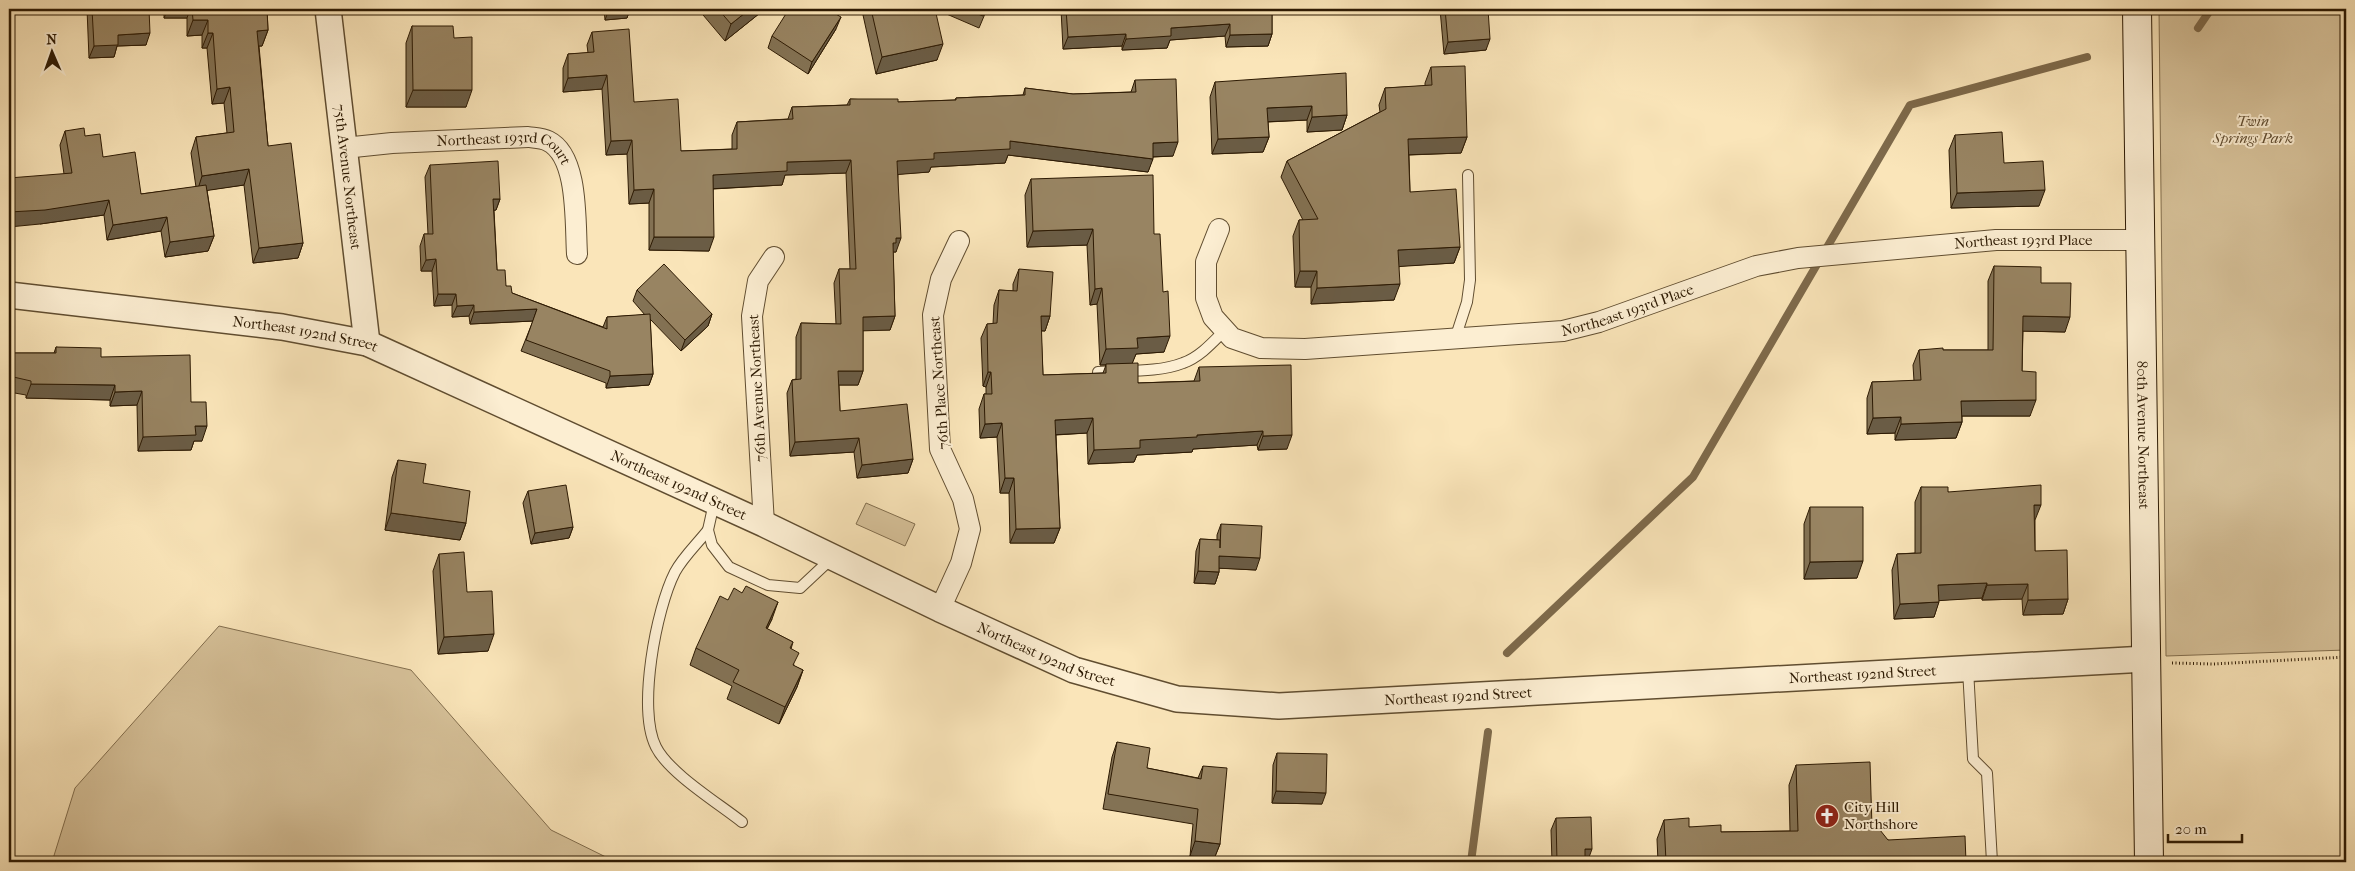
<svg xmlns="http://www.w3.org/2000/svg" width="2355" height="871" viewBox="0 0 2355 871" font-family="'IM FELL French Canon',serif">
  <style>
    .green { fill: #d7c29a; stroke: #826e4e }
    .lines { fill: none; stroke-linecap: round; stroke-linejoin: round }
    .stream { stroke: #7e6a4b; stroke-width: 8 }
    .service-casing { stroke: #604d30; stroke-width: 12 }
    .minor-casing { stroke: #604d30; stroke-width: 22 }
    .tertiary-casing { stroke: #604d30; stroke-width: 28 }
    .secondary-casing { stroke: #2d1a03; stroke-width: 30 }
    .path { stroke: #2d1a03; stroke-width: 3; stroke-dasharray: 1 2.5; stroke-linecap: butt }
    .service { stroke: #fceed2; stroke-width: 10 }
    .minor { stroke: #fceed2; stroke-width: 20 }
    .tertiary { stroke: #fceed2; stroke-width: 25 }
    .secondary { stroke: #fceed2; stroke-width: 28 }
    .wall { fill: #837254; stroke: #2d1a03 }
    .shaded-wall { fill: #6a5c45; stroke: #2d1a03 }
    .building { fill: #988462; stroke: #2d1a03 }
    .labels { text-anchor: middle; dominant-baseline: central; stroke-width: 4; stroke-linejoin: round; paint-order: stroke }
    .park-label { font-size: 15px; font-style: italic; fill: #604c30; stroke: #fceed2 }
    .street-label { font-size: 15px; fill: #2d1a03; stroke: #fceed2 }
    .poi-label { font-size: 15px; fill: #2d1a03; stroke: #fceed2; text-anchor: start }
  </style>
  <rect width="100%" height="100%" fill="#fae5b9"/>
  <filter id="stains"><feTurbulence type="fractalNoise" baseFrequency=".004" numOctaves="4"/><feColorMatrix values="0 0 0 0 .2 0 0 0 0 .09 0 0 0 0 .02 0 0 0 .5 -.17"/></filter>
  <radialGradient id="worn" r=".72"><stop offset=".6" stop-color="#630" stop-opacity="0"/><stop offset="1" stop-color="#630" stop-opacity=".3"/></radialGradient>
  <g class="green">
    <polygon points="2159,9 2346,9 2346,650 2166,656"/>
    <polygon points="866,503 915,524 905,546 856,524"/>
    <polygon points="219,626 411,670 551,830 616,862 52,862 75,788"/>
  </g>
  <g class="lines">
    <g class="stream">
      <polyline points="2198,28 2211,9"/>
      <polyline points="1507,653 1693,477 1910,105 2087,57"/>
      <polyline points="1471,862 1488,732"/>
    </g>
    <g class="service-casing">
      <g id="service">
        <polyline points="1455,339 1467,302 1470,280 1468,175"/>
        <path d="M1098 372C1124 370 1158 373 1183 363 1200 357 1213 342 1225 330"/>
        <polyline points="714,503 708,530 712,545 729,567 768,585 800,588 832,558"/>
        <path d="M708 530C698 543 683 557 675 572 656 609 637 710 656 747 669 773 718 803 742 822"/>
        <polyline points="1968,669 1973,759 1987,773 1992,862"/>
      </g>
    </g>
    <g class="minor-casing">
      <g id="minor">
        <path id="s1" d="M344 148 392 143 528 137C534 138 542 138 548 141 579 156 575 223 577 254"/>
        <path id="s2" d="M1219 229 1206 262V298L1213 317 1232 338 1261 348 1305 349 1563 331 1599 322 1756 266 1798 258 1996 240H2140"/>
        <polyline points="764,524 752,316 758,281 774,257"/>
        <polyline points="940,609 961,563 970,529 963,499 940,449 933,315 941,279 959,241"/>
      </g>
    </g>
    <g class="tertiary-casing">
      <g id="tertiary">
        <path id="s3" d="M328 9 367 343"/>
        <path id="s4" d="M9 295 282 327 367 343 764 524 940 609 1074 670 1177 699 1279 706 2146 659"/>
      </g>
    </g>
    <g class="secondary-casing">
      <g id="secondary">
        <path id="s5" d="M2137 9 2149 862"/>
      </g>
    </g>
    <polyline class="path" points="2172,663 2213,664 2346,657"/>
    <use href="#service" class="service"/>
    <use href="#minor" class="minor"/>
    <use href="#tertiary" class="tertiary"/>
    <use href="#secondary" class="secondary"/>
  </g>
  <g class="wall">
    <polygon points="87,9 149,9 146,45 117,46 114,57 89,58"/>
    <polygon points="164,9 267,9 268,30 262,46 259,46 268,146 303,243 298,258 253,263 244,185 207,190 214,236 208,251 165,257 161,231 107,240 104,215 40,224 64,174 60,145 65,131 85,136 103,157 141,194 196,187 191,153 196,137 227,133 224,103 212,104 207,48 202,48 202,35 187,36 187,18 164,18"/>
    <polygon points="604,9 630,9 627,18 605,20"/>
    <polygon points="698,9 765,9 725,41"/>
    <polygon points="865,9 987,9 979,28 935,9 937,60 876,74 863,15"/>
    <polygon points="1061,9 1272,9 1272,34 1268,46 1226,47 1225,36 1170,40 1167,48 1122,50 1122,46 1063,49"/>
    <polygon points="1440,9 1488,9 1486,50 1444,54"/>
    <polygon points="412,26 454,38 466,107 406,107 406,43"/>
    <polygon points="836,29 808,74 768,48 772,36"/>
    <polygon points="592,32 634,102 681,151 732,149 732,135 737,122 788,119 792,107 847,105 850,99 898,102 955,100 956,98 1023,95 1025,88 1073,94 1131,92 1135,80 1173,156 1153,157 1148,172 1008,155 1005,163 931,167 929,172 898,174 896,252 893,252 895,316 890,330 863,330 863,371 858,385 839,385 840,411 913,459 908,473 857,478 854,452 790,456 787,393 792,380 796,379 796,337 801,323 836,324 834,283 839,269 850,269 846,173 785,175 782,185 713,189 709,251 649,250 649,203 629,204 627,154 606,155 602,89 563,92 563,68 568,54 588,53 587,45"/>
    <polygon points="1431,67 1467,137 1461,153 1409,155 1410,192 1460,247 1454,263 1399,266 1394,300 1311,304 1311,287 1295,287 1293,236 1299,220 1303,220 1281,177 1287,161 1380,112 1379,105 1385,88 1425,86 1425,83"/>
    <polygon points="1215,82 1347,115 1342,130 1307,132 1307,120 1268,122 1269,137 1263,152 1212,154 1210,97"/>
    <polygon points="1955,135 2004,163 2039,206 1951,208 1949,150"/>
    <polygon points="430,165 500,199 496,210 494,210 497,270 506,286 512,293 603,327 607,317 645,315 633,301 637,290 712,314 708,326 681,351 650,319 653,374 649,385 606,388 606,383 521,351 533,321 470,324 469,316 452,317 452,305 434,306 432,271 421,271 420,246 424,234 428,234 425,177"/>
    <polygon points="1031,179 1154,234 1164,352 1136,354 1132,363 1138,383 1194,381 1199,367 1287,449 1258,450 1257,445 1193,449 1192,452 1137,455 1134,462 1088,464 1087,433 1056,435 1060,528 1054,543 1010,543 1009,493 1000,493 997,437 980,438 979,409 984,394 986,394 986,387 983,386 981,338 987,324 993,324 994,305 999,290 1013,291 1013,284 1019,269 1050,316 1045,331 1041,331 1043,375 1103,373 1106,365 1100,365 1097,304 1090,305 1087,245 1027,247 1025,195"/>
    <polygon points="1994,266 2041,283 2065,332 2023,331 2022,371 2030,416 1962,416 1962,422 1956,438 1895,440 1895,433 1867,434 1867,398 1872,382 1914,381 1913,365 1919,350 1988,350 1988,281"/>
    <polygon points="56,347 101,357 202,441 194,441 191,450 138,451 137,405 110,406 110,400 26,398 26,395 9,392 9,353 54,353"/>
    <polygon points="398,460 466,523 460,540 385,530 392,477"/>
    <polygon points="1921,487 1948,492 2035,520 2035,551 2068,599 2063,614 2023,615 2022,599 1982,600 1982,598 1939,600 1934,617 1894,619 1892,570 1897,554 1915,553 1915,502"/>
    <polygon points="528,491 573,527 569,538 531,544 523,503"/>
    <polygon points="1810,507 1857,578 1804,579 1804,524"/>
    <polygon points="1221,524 1256,570 1219,568 1219,572 1215,584 1194,583 1196,551 1200,539 1217,540 1217,535"/>
    <polygon points="439,554 467,592 488,651 438,654 433,571"/>
    <polygon points="772,619 767,629 793,642 791,649 794,666 803,670 797,687 779,724 727,699 732,686 690,665 696,648"/>
    <polygon points="1117,742 1147,768 1198,778 1203,766 1220,844 1214,859 1190,856 1193,824 1103,809 1112,757"/>
    <polygon points="1277,753 1322,804 1272,803 1273,765"/>
    <polygon points="1796,765 1888,840 1966,862 1658,862 1657,839 1664,820 1689,827 1721,832 1790,831 1789,785"/>
    <polygon points="1556,818 1588,860 1585,860 1585,862 1552,862 1551,830"/>
  </g>
  <g class="shaded-wall">
    <polygon points="168,9 190,9 187,18 164,18"/>
    <polygon points="609,9 630,9 627,18 605,20"/>
    <polygon points="750,9 765,9 725,41 731,24"/>
    <polygon points="841,17 836,29 808,74 812,62"/>
    <polygon points="193,20 208,20 202,35 187,36"/>
    <polygon points="1230,24 1225,36 1170,40 1167,48 1122,50 1126,39 1171,28"/>
    <polygon points="268,30 262,46 252,46 257,31"/>
    <polygon points="150,33 146,45 117,46 114,57 89,58 94,46 118,35"/>
    <polygon points="208,33 213,33 207,48 202,48"/>
    <polygon points="1126,34 1122,46 1063,49 1068,37"/>
    <polygon points="1272,34 1268,46 1226,47 1230,35"/>
    <polygon points="1490,39 1486,50 1444,54 1448,42"/>
    <polygon points="943,44 937,60 876,74 882,57"/>
    <polygon points="607,75 602,89 563,92 568,78"/>
    <polygon points="230,87 224,103 212,104 217,89"/>
    <polygon points="413,90 472,90 466,107 406,107"/>
    <polygon points="1312,106 1307,120 1262,122 1267,108"/>
    <polygon points="1347,115 1342,130 1307,132 1312,117"/>
    <polygon points="1269,137 1263,152 1212,154 1218,139"/>
    <polygon points="1467,137 1461,153 1402,155 1408,139"/>
    <polygon points="632,140 627,154 606,155 611,141"/>
    <polygon points="1010,141 1153,159 1148,172 1008,155 1005,163 931,167 929,172 892,175 897,161 934,153"/>
    <polygon points="1178,142 1173,156 1148,157 1153,143"/>
    <polygon points="851,160 846,173 785,175 782,185 708,189 713,175 787,162"/>
    <polygon points="249,169 244,185 197,192 202,176"/>
    <polygon points="654,189 649,203 629,204 634,190"/>
    <polygon points="2045,190 2039,206 1951,208 1957,193"/>
    <polygon points="493,199 500,199 496,210 489,211"/>
    <polygon points="109,200 104,215 40,224 9,227 9,212"/>
    <polygon points="167,217 161,231 107,240 113,225"/>
    <polygon points="1093,229 1087,245 1027,247 1033,231"/>
    <polygon points="214,236 208,251 165,257 170,242"/>
    <polygon points="654,237 714,237 709,251 649,250"/>
    <polygon points="896,238 901,238 896,252 892,252 893,243"/>
    <polygon points="303,243 298,258 253,263 259,248"/>
    <polygon points="1460,247 1454,263 1392,267 1398,250"/>
    <polygon points="436,259 432,271 421,271 426,260"/>
    <polygon points="1300,271 1317,271 1311,287 1295,287"/>
    <polygon points="1400,284 1394,300 1311,304 1317,288"/>
    <polygon points="1102,288 1097,304 1090,305 1095,289"/>
    <polygon points="438,294 456,294 452,305 434,306"/>
    <polygon points="474,305 469,316 452,317 457,306"/>
    <polygon points="537,309 533,321 470,324 474,312"/>
    <polygon points="712,314 708,326 681,351 685,340"/>
    <polygon points="895,316 890,330 858,331 863,317"/>
    <polygon points="1041,316 1050,316 1045,331 1036,330"/>
    <polygon points="2023,316 2070,317 2065,332 2017,331"/>
    <polygon points="1170,336 1164,352 1136,354 1132,364 1100,365 1106,349 1137,338"/>
    <polygon points="838,371 863,371 858,385 833,385"/>
    <polygon points="988,372 991,372 986,387 983,386"/>
    <polygon points="653,374 649,385 606,388 610,376"/>
    <polygon points="31,384 115,385 110,400 26,398"/>
    <polygon points="142,391 137,405 110,406 115,392"/>
    <polygon points="2036,400 2030,416 1956,416 1961,401"/>
    <polygon points="1901,417 1895,433 1867,434 1873,418"/>
    <polygon points="1093,418 1087,433 1050,435 1055,420"/>
    <polygon points="1962,422 1956,438 1895,440 1901,424"/>
    <polygon points="1002,423 997,437 980,438 985,424"/>
    <polygon points="195,426 207,426 202,441 194,441 191,450 138,451 143,437"/>
    <polygon points="1263,431 1257,445 1193,449 1192,452 1137,455 1134,462 1088,464 1094,450 1140,440 1197,435"/>
    <polygon points="1292,435 1287,449 1258,450 1263,436"/>
    <polygon points="859,438 854,452 790,456 795,442"/>
    <polygon points="913,459 908,473 857,478 862,465"/>
    <polygon points="1005,478 1014,478 1009,493 1000,493"/>
    <polygon points="2034,505 2041,505 2035,520 2029,521"/>
    <polygon points="391,513 466,523 460,540 385,530"/>
    <polygon points="573,527 569,538 531,544 535,533"/>
    <polygon points="1060,528 1054,543 1010,543 1016,529"/>
    <polygon points="1219,556 1260,558 1256,570 1215,568"/>
    <polygon points="1863,561 1857,578 1804,579 1810,562"/>
    <polygon points="1198,571 1219,572 1215,584 1194,583"/>
    <polygon points="1987,583 1982,598 1933,601 1938,585"/>
    <polygon points="2028,584 2022,599 1982,600 1987,585"/>
    <polygon points="2068,599 2063,614 2023,615 2028,600"/>
    <polygon points="778,602 772,619 759,645 766,628"/>
    <polygon points="1939,602 1934,617 1894,619 1900,604"/>
    <polygon points="494,634 488,651 438,654 444,637"/>
    <polygon points="803,670 797,687 779,724 785,707"/>
    <polygon points="1276,791 1326,793 1322,804 1272,803"/>
    <polygon points="1195,841 1220,844 1214,859 1190,856"/>
    <polygon points="1585,849 1592,849 1588,860 1580,861"/>
  </g>
  <g class="building">
    <polygon points="92,9 149,9 150,33 118,35 118,45 94,46"/>
    <polygon points="192,9 267,9 268,30 257,31 268,146 291,143 303,243 259,248 249,169 202,176 196,137 234,132 230,87 217,89 213,33 208,33 208,20 193,20"/>
    <polygon points="718,9 750,9 731,24"/>
    <polygon points="789,9 827,9 841,17 812,62 772,36"/>
    <polygon points="871,9 935,9 943,44 882,57"/>
    <polygon points="965,9 986,9 983,16"/>
    <polygon points="1066,9 1272,9 1272,34 1230,35 1230,24 1171,28 1171,36 1126,39 1126,34 1068,37"/>
    <polygon points="1445,9 1488,9 1490,39 1448,42"/>
    <polygon points="412,26 453,26 454,38 472,37 472,90 413,90"/>
    <polygon points="629,29 634,102 678,99 681,151 737,149 737,122 793,119 792,107 850,105 850,99 898,99 898,102 956,100 956,98 1025,95 1025,88 1073,94 1136,92 1135,80 1176,79 1178,142 1153,143 1153,159 1010,141 1010,149 934,153 934,159 897,161 901,238 896,238 896,243 893,243 895,316 863,317 863,371 838,371 840,411 907,404 913,459 862,465 859,438 795,442 792,380 801,379 801,323 841,324 839,269 856,269 851,160 787,162 787,171 713,175 714,237 654,237 654,189 634,190 632,140 611,141 607,75 568,78 568,54 594,52 592,32"/>
    <polygon points="1465,66 1467,137 1408,139 1410,192 1456,189 1460,247 1398,250 1400,284 1317,288 1317,271 1300,271 1299,220 1318,219 1287,161 1386,109 1385,88 1432,85 1431,67"/>
    <polygon points="1346,73 1347,115 1312,117 1312,106 1267,108 1269,137 1218,139 1215,82"/>
    <polygon points="84,128 85,136 100,134 103,157 135,152 141,194 206,185 214,236 170,242 167,217 113,225 109,200 45,210 9,212 9,178 72,173 65,131"/>
    <polygon points="2002,132 2004,163 2043,161 2045,190 1957,193 1955,135"/>
    <polygon points="498,161 500,199 493,199 497,270 505,270 506,286 511,286 512,293 607,329 607,317 650,314 653,374 610,376 610,371 526,340 537,309 474,312 474,305 457,306 456,294 438,294 436,259 426,260 424,234 433,234 430,165"/>
    <polygon points="1153,175 1154,234 1160,234 1163,292 1168,291 1170,336 1137,338 1138,348 1106,349 1102,288 1095,289 1093,229 1033,231 1031,179"/>
    <polygon points="664,264 712,314 685,340 637,290"/>
    <polygon points="1994,266 2041,267 2041,283 2071,283 2070,317 2023,316 2022,371 2036,372 2036,400 1961,401 1962,422 1901,424 1901,417 1873,418 1872,382 1921,380 1919,350 1943,348 1943,350 1993,350"/>
    <polygon points="1019,269 1053,272 1050,316 1041,316 1043,375 1106,373 1106,364 1138,363 1138,383 1200,381 1199,367 1291,365 1292,435 1263,436 1263,431 1197,435 1197,437 1140,440 1140,448 1094,450 1093,418 1055,420 1060,528 1016,529 1014,478 1005,478 1002,423 985,424 984,394 992,394 991,372 988,372 987,324 997,323 999,290 1017,291"/>
    <polygon points="56,347 101,348 101,357 190,355 191,402 206,402 207,426 195,426 196,435 143,437 142,391 115,392 115,385 31,384 31,381 9,376 9,353 56,353"/>
    <polygon points="398,460 426,464 423,483 470,491 466,523 391,513"/>
    <polygon points="566,485 573,527 535,533 528,491"/>
    <polygon points="2041,485 2041,505 2034,505 2035,551 2067,550 2068,599 2028,600 2028,584 1987,585 1987,583 1938,585 1939,602 1900,604 1897,554 1921,553 1921,487 1948,487 1948,492"/>
    <polygon points="1810,507 1863,507 1863,561 1810,562"/>
    <polygon points="1221,524 1262,526 1260,558 1219,556 1219,572 1198,571 1200,539 1220,540 1220,548"/>
    <polygon points="464,552 467,592 492,591 494,634 444,637 439,554"/>
    <polygon points="746,586 778,602 766,628 793,642 790,648 799,653 793,665 803,670 785,707 733,682 739,670 696,648 720,596 728,600 734,588 742,593"/>
    <polygon points="1117,742 1150,748 1147,768 1201,779 1203,766 1227,768 1220,844 1195,841 1198,809 1108,794"/>
    <polygon points="1277,753 1327,754 1326,793 1276,791"/>
    <polygon points="1870,762 1872,827 1880,830 1888,840 1965,836 1966,862 1666,862 1664,820 1689,818 1689,827 1721,825 1721,832 1798,831 1796,765"/>
    <polygon points="1591,817 1592,849 1585,849 1585,862 1557,862 1556,818"/>
  </g>
  <defs>
    <g id="church-disc" transform="scale(1.25)"><circle r="9.5" fill="#8f2418" stroke="#fceed2"/><path d="M-1.2-6h2.4v3.5h3.3v2.4h-3.3V6h-2.4V-.1h-3.3v-2.4h3.3Z" fill="#fff"/></g>
  </defs>
  <g fill-rule="evenodd">
    <use href="#church-disc" x="1827" y="816"/>
  </g>
  <g class="labels">
    <g class="park-label">
      <text x="2253" y="121">Twin<tspan x="2253" dy="17">Springs Park</tspan></text>
    </g>
    <g class="street-label">
      <text stroke="none"><textPath href="#s1" startOffset="164">Northeast 193rd Court</textPath></text>
      <text stroke="none"><textPath href="#s3" startOffset="169">75th Avenue Northeast</textPath></text>
      <text stroke="none"><textPath href="#s2" startOffset="926">Northeast 193rd Place</textPath></text>
      <text stroke="none"><textPath href="#s2" startOffset="521">Northeast 193rd Place</textPath></text>
      <text stroke="none"><textPath href="#s4" startOffset="299">Northeast 192nd Street</textPath></text>
      <text transform="translate(939 383) rotate(-94)">76th Place Northeast</text>
      <text transform="translate(757 388) rotate(-93)">76th Avenue Northeast</text>
      <text stroke="none"><textPath href="#s5" startOffset="426">80th Avenue Northeast</textPath></text>
      <text stroke="none"><textPath href="#s4" startOffset="704">Northeast 192nd Street</textPath></text>
      <text stroke="none"><textPath href="#s4" startOffset="1109">Northeast 192nd Street</textPath></text>
      <text stroke="none"><textPath href="#s4" startOffset="1934">Northeast 192nd Street</textPath></text>
      <text stroke="none"><textPath href="#s4" startOffset="1529">Northeast 192nd Street</textPath></text>
    </g>
    <g class="poi-label">
      <text x="1844" y="807">City Hill<tspan x="1844" dy="17">Northshore</tspan></text>
    </g>
  </g>
  <rect width="2355" height="871" fill="none" stroke="#fae5b9" stroke-width="30"/>
  <rect x="10" y="10" width="2335" height="851" fill="none" stroke="#2d1a03" stroke-width="2.5"/>
  <rect x="15" y="15" width="2325" height="841" fill="none" stroke="#2d1a03"/>
  <g transform="translate(52 52) rotate(358)" stroke="#fceed2" stroke-width="4" paint-order="stroke">
  <path d="M0-4L9 19L0 12L-9 19Z" fill="#2d1a03"/>
  <text y="-8" font-size="14" font-weight="bold" text-anchor="middle" fill="#2d1a03">N</text>
  </g>
  <path d="M2168 834v8h74v-8" fill="none" stroke="#2d1a03" stroke-width="2.5"/>
  <text x="2175" y="834" font-size="15" fill="#2d1a03" stroke="#fceed2" stroke-width="4" paint-order="stroke">20 m</text>
  <rect width="100%" height="100%" filter="url(#stains)"/>
  <rect width="100%" height="100%" fill="url(#worn)"/>
</svg>
